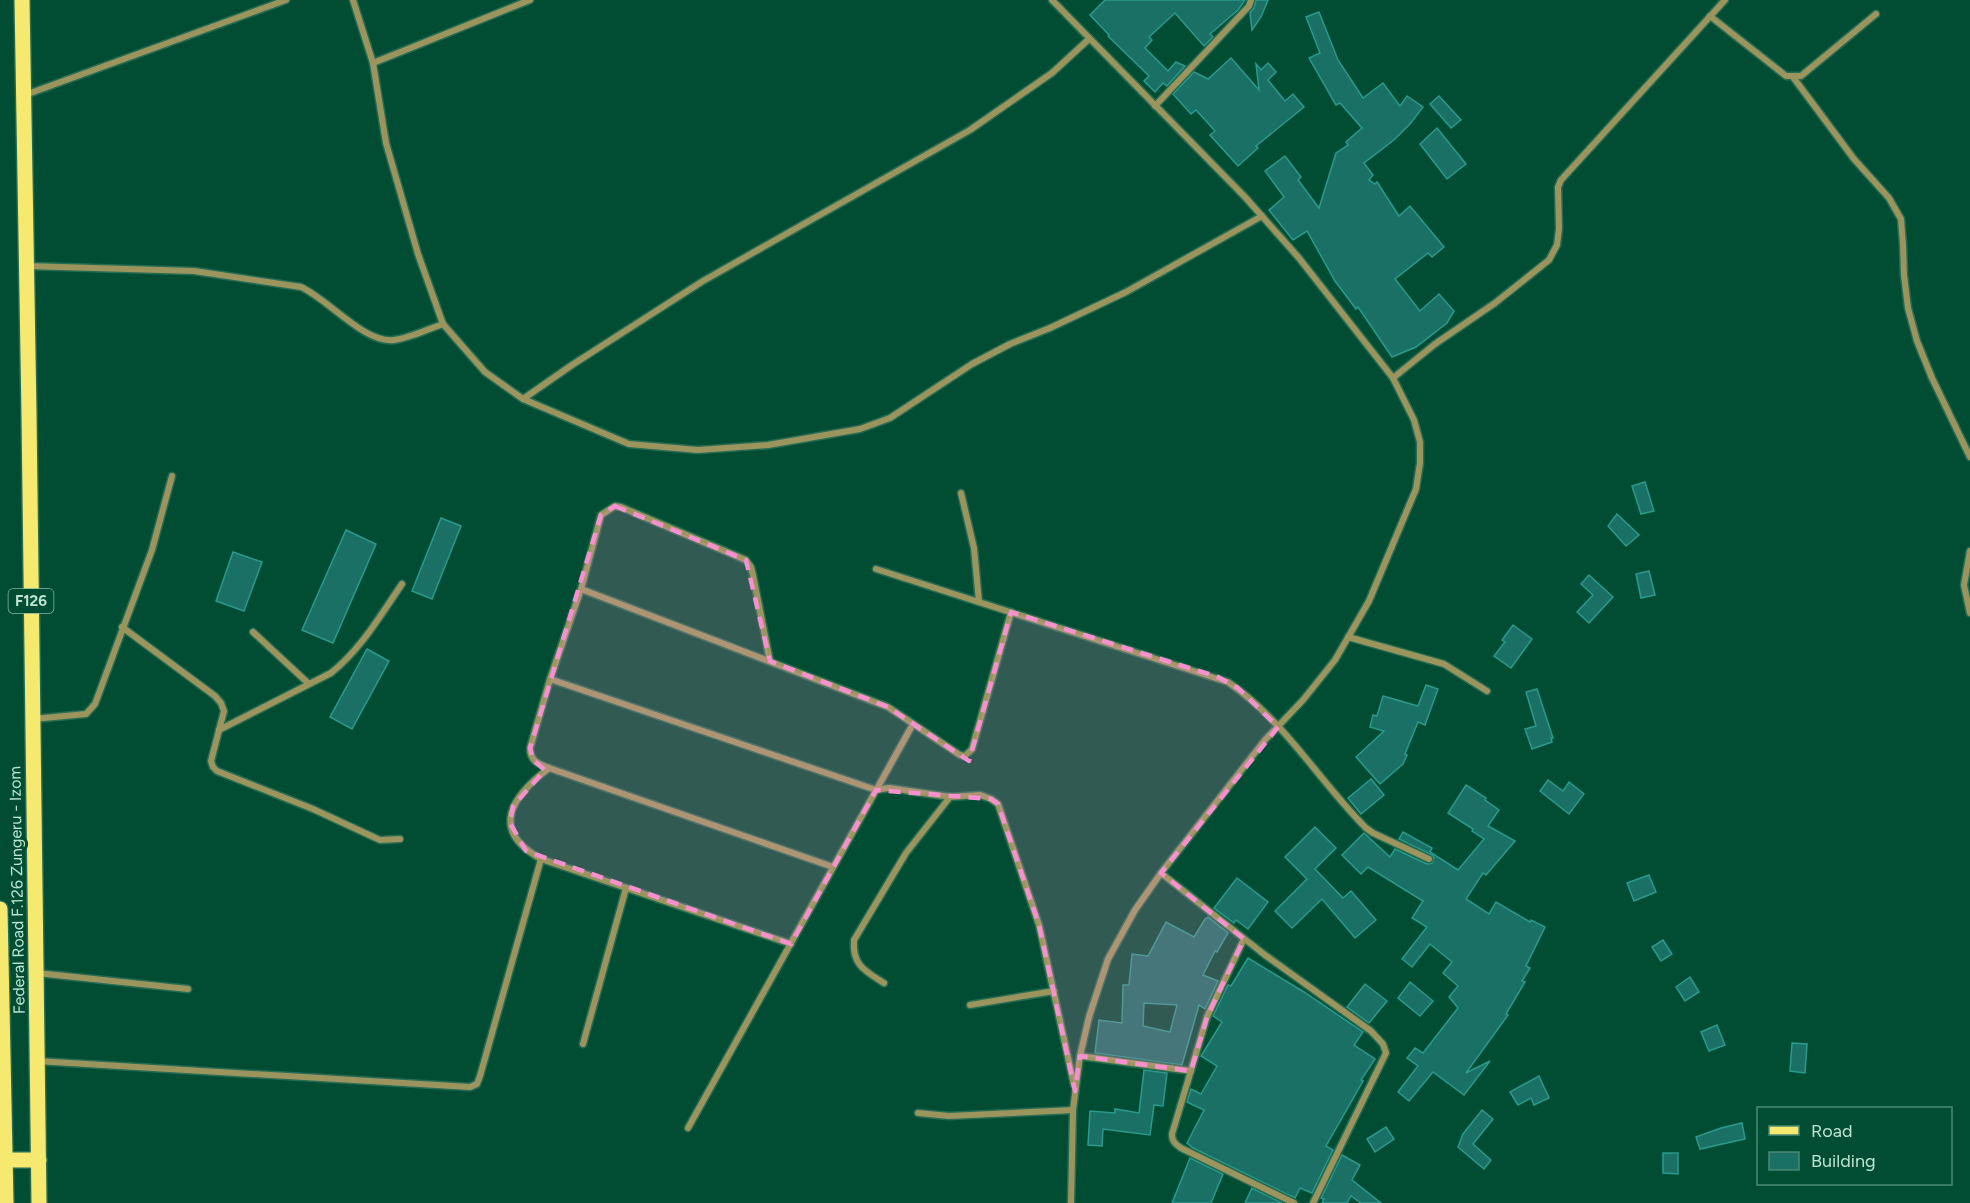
<svg xmlns="http://www.w3.org/2000/svg" width="1970" height="1203" viewBox="0 0 1970 1203" font-family="Figtree,sans-serif">
  <style>
    .building { fill: #1b7066; stroke: #2a9a8c; stroke-width: 1.5; fill-rule: evenodd }
    .lines { fill: none; stroke-linecap: round; stroke-linejoin: round }
    .minor-casing { stroke: #266b53; stroke-width: 9 }
    .primary-casing { stroke: #266b53; stroke-width: 18 }
    .minor { stroke: #9b955d; stroke-width: 6 }
    .primary { stroke: #f6e96f; stroke-width: 15 }
    .marked { fill: #f690cf; fill-opacity: 0.2; stroke: #f690cf; stroke-width: 4.5; stroke-dasharray: 12 8; stroke-linejoin: round }
    .labels { text-anchor: middle; dominant-baseline: central; stroke-width: 6; stroke-linejoin: round; paint-order: stroke }
    .shield { fill: #014d34; stroke: #84b7a1; stroke-width: 1.5 }
    .shield-label { font-size: 15px; font-weight: bold; fill: #bce4d0 }
    .street-label { font-size: 16px; fill: #bce4d0; stroke: #014d34 }
  </style>
  <rect width="100%" height="100%" fill="#014d34"/>
  <g class="building">
    <polygon points="1105,0 1245,0 1238,10 1210,34 1213,37 1204,46 1175,13 1149,37 1152,40 1145,48 1168,71 1176,62 1185,66 1167,86 1163,83 1155,92 1144,81 1149,76 1108,36 1109,35 1090,15"/>
    <polygon points="1256,0 1268,0 1261,17 1252,30 1250,13 1254,8"/>
    <polygon points="1319,12 1338,60 1363,98 1383,83 1400,106 1407,96 1423,107 1410,124 1394,140 1364,163 1373,175 1369,180 1375,184 1377,182 1399,216 1410,206 1444,247 1432,257 1428,253 1395,279 1420,311 1439,294 1454,311 1447,323 1416,347 1392,357 1358,307 1356,309 1335,281 1307,231 1293,240 1269,210 1284,197 1265,171 1285,156 1301,177 1298,180 1319,208 1336,153 1348,145 1346,142 1362,128 1340,103 1336,105 1309,58 1320,53 1306,17"/>
    <polygon points="1231,58 1259,90 1256,64 1261,70 1268,63 1276,72 1268,80 1285,101 1293,94 1304,107 1256,146 1258,148 1238,166 1210,135 1215,131 1196,110 1191,114 1173,94 1194,72 1208,79"/>
    <polygon points="1439,96 1461,120 1451,128 1430,104"/>
    <polygon points="1437,128 1466,164 1447,179 1420,144"/>
    <polygon points="1645,482 1654,511 1641,514 1632,486"/>
    <polygon points="1617,514 1639,535 1626,546 1608,526"/>
    <polygon points="441,518 461,526 432,599 412,591"/>
    <polygon points="346,530 376,544 333,643 302,630"/>
    <polygon points="233,552 262,562 244,611 216,601"/>
    <polygon points="1649,571 1655,595 1641,598 1636,574"/>
    <polygon points="1589,575 1613,597 1589,623 1577,612 1593,595 1581,584"/>
    <polygon points="1513,625 1532,639 1511,668 1494,656 1505,642 1502,640"/>
    <polygon points="367,649 389,661 352,729 330,717"/>
    <polygon points="1426,685 1438,689 1425,725 1418,722 1405,754 1407,755 1403,764 1380,784 1356,757 1384,731 1370,727 1373,715 1377,716 1383,696 1418,706"/>
    <polygon points="1537,689 1553,738 1551,738 1552,742 1532,749 1525,729 1536,726 1526,692"/>
    <polygon points="1371,779 1384,795 1361,814 1348,798"/>
    <polygon points="1548,780 1563,791 1569,782 1584,794 1569,814 1540,791"/>
    <polygon points="1466,785 1486,798 1485,800 1499,810 1488,826 1515,841 1486,875 1483,873 1466,899 1489,914 1496,902 1530,922 1531,920 1545,927 1526,966 1530,968 1522,981 1525,982 1506,1014 1508,1015 1466,1073 1490,1061 1464,1095 1433,1072 1409,1101 1398,1092 1418,1066 1407,1058 1415,1048 1423,1053 1458,1008 1449,997 1458,986 1443,973 1452,962 1430,944 1412,967 1402,959 1427,927 1412,918 1423,901 1368,867 1361,874 1342,855 1364,833 1390,857 1395,849 1427,864 1432,863 1434,858 1432,855 1399,839 1403,832 1432,848 1430,852 1458,870 1484,839 1472,831 1473,829 1448,813"/>
    <polygon points="1315,827 1336,848 1315,869 1343,898 1351,891 1376,920 1355,938 1322,899 1292,928 1275,911 1307,879 1285,857"/>
    <polygon points="1649,875 1656,892 1634,901 1627,883"/>
    <polygon points="1237,878 1268,902 1248,929 1236,920 1234,923 1214,908"/>
    <path d="M1208 917 1228 933 1217 952 1215 951 1203 975 1218 981 1205 1009 1199 1005 1182 1065 1095 1053 1099 1020 1122 1023 1123 985H1129L1132 954 1148 956 1166 922 1194 937 1205 919ZM1144 1003 1177 1005 1170 1032 1143 1026Z"/>
    <polygon points="1663,940 1672,954 1661,961 1652,947"/>
    <polygon points="1248,958 1304,992 1363,1032 1354,1045 1375,1059 1361,1080 1363,1081 1326,1146 1333,1150 1312,1193 1300,1188 1295,1198 1193,1148 1187,1143 1204,1110 1187,1102 1191,1089 1201,1094 1217,1066 1201,1056 1222,1022 1213,1016 1228,985 1231,986"/>
    <polygon points="1690,977 1699,992 1685,1001 1676,987"/>
    <polygon points="1410,982 1433,1001 1420,1016 1398,998"/>
    <polygon points="1365,984 1387,1001 1369,1023 1347,1007"/>
    <polygon points="1717,1025 1725,1045 1709,1051 1701,1032"/>
    <polygon points="1792,1043 1807,1044 1805,1073 1790,1071"/>
    <polygon points="1144,1070 1167,1073 1163,1106 1154,1105 1150,1135 1103,1129 1102,1146 1088,1145 1090,1111 1115,1113 1115,1109 1139,1113"/>
    <polygon points="1539,1076 1549,1098 1534,1105 1531,1098 1518,1105 1510,1092"/>
    <polygon points="1482,1110 1493,1119 1473,1144 1491,1160 1484,1169 1458,1147 1463,1134"/>
    <polygon points="1742,1123 1745,1139 1700,1149 1696,1137 1721,1128"/>
    <polygon points="1386,1127 1394,1139 1375,1152 1367,1139"/>
    <polygon points="1663,1153 1678,1153 1678,1174 1663,1173"/>
    <polygon points="1342,1155 1360,1165 1352,1180 1381,1203 1361,1203 1351,1196 1347,1203 1322,1203 1324,1199 1321,1198"/>
    <polygon points="1190,1158 1223,1174 1211,1203 1172,1203"/>
    <polygon points="1252,1188 1282,1203 1245,1203"/>
  </g>
  <g class="lines">
    <g class="minor-casing">
      <g id="minor">
        <polyline points="353,0 373,63 386,143 418,254 443,324 485,372 523,399 629,444 698,450 768,445 860,429 890,418 972,364 1010,344 1050,328 1126,292 1262,216"/>
        <polyline points="1052,0 1245,197 1299,258 1393,378 1414,420 1420,442 1420,463 1416,489 1369,601 1335,660 1303,700 1265,740 1161,873 1135,910 1108,959 1089,1017 1080,1056 1073,1110 1071,1203"/>
        <polyline points="1710,16 1786,76 1801,76 1876,14"/>
        <polyline points="373,63 530,0"/>
        <polyline points="1793,77 1854,159 1889,198 1901,219 1903,245 1904,275 1908,308 1917,341 1932,378 1970,457"/>
        <polyline points="25,95 286,0"/>
        <polyline points="1155,106 1249,6 1251,0"/>
        <path d="M27 266 194 271 301 287C328 299 365 344 394 340 410 338 428 329 443 324"/>
        <polyline points="1393,378 1435,344 1495,303 1549,260 1557,245 1559,229 1558,187 1561,180 1725,0"/>
        <polyline points="523,399 572,365 703,281 970,130 1052,73 1089,39"/>
        <polyline points="961,493 974,548 979,602"/>
        <polyline points="1970,551 1964,585 1970,613"/>
        <path d="M876 569 1228 682C1284 720 1319 781 1366 828L1373 833 1429 859"/>
        <polyline points="581,589 888,707 960,755 965,756 972,749 1011,612"/>
        <polyline points="122,627 215,696 221,703 224,711 211,761 213,767 217,771 313,809 380,840 400,839"/>
        <polyline points="253,632 309,684"/>
        <polyline points="1348,637 1444,664 1487,691"/>
        <path d="M770 661 753 575 751 567 746 560 621 507 615 506 601 515 581 589 550 679 530 748C530 761 538 764 549 768L833 867"/>
        <polyline points="550,679 876,790 889,788 950,797 980,795 991,799 998,804 1039,925 1074,1085"/>
        <polyline points="33,719 86,714 95,704 152,550 172,476"/>
        <path d="M219 730 331 673C361 649 380 616 402 584"/>
        <path d="M549 768C511 797 489 830 541 859L791 944"/>
        <polyline points="1161,873 1265,955 1371,1031 1383,1044 1386,1053 1313,1203"/>
        <path d="M1244 939 1207 1017 1172 1134C1172 1141 1175 1144 1181 1148L1294 1203"/>
        <polyline points="37,973 188,989"/>
        <path d="M884 983C865 971 852 965 854 940L906 853 950 797"/>
        <polyline points="970,1005 1054,991"/>
        <polyline points="583,1044 626,888"/>
        <polyline points="1080,1056 1191,1071"/>
        <polyline points="37,1061 470,1087 477,1084 480,1076 541,859"/>
        <polyline points="918,1113 949,1116 1073,1110"/>
        <polyline points="688,1128 913,724"/>
      </g>
    </g>
    <g class="primary-casing">
      <g id="primary">
        <polyline points="22,0 29,414 39,1203"/>
        <polyline points="0,909 6,1203"/>
        <polyline points="6,1160 39,1160"/>
      </g>
    </g>
    <use href="#minor" class="minor"/>
    <use href="#primary" class="primary"/>
  </g>
  <path class="marked" d="M615 506 746 560 770 661 888 707 969 761 1011 612 1218 677 1238 688 1278 727 1161 873 1244 939 1207 1017 1191 1071 1080 1056 1075 1091 1039 925 998 804 991 799 876 790 791 944 526 851 510 823 513 806 545 770 533 760 530 748 601 515Z"/>
  <g class="labels">
    <rect class="shield" x="8.5" y="589" width="45" height="24" rx="4.5"/>
    <g class="shield-label">
      <text x="31" y="601">F126</text>
    </g>
    <g class="street-label">
      <text transform="translate(17 890) rotate(-91)">Federal Road F.126 Zungeru - Izom</text>
    </g>
  </g>
  <rect x="1757" y="1107" width="195" height="78" fill="#014d34" stroke="#4c8972" stroke-width="1.5"/>
  <rect x="1769" y="1126" width="30" height="9" fill="#f6e96f" stroke="#4c8972" stroke-width="1.5"/>
  <text x="1811" y="1137" font-size="18" fill="#bce4d0">Road</text>
  <rect x="1769" y="1152" width="30" height="18" fill="#1b7066" stroke="#4c8972" stroke-width="1.5"/>
  <text x="1811" y="1167" font-size="18" fill="#bce4d0">Building</text>
</svg>
